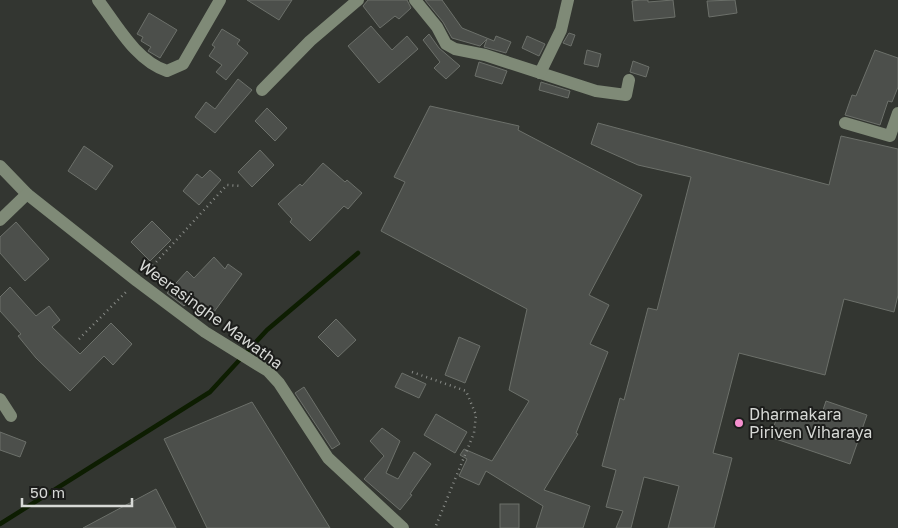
<svg xmlns="http://www.w3.org/2000/svg" width="898" height="528" viewBox="0 0 898 528" font-family="'Golos Text',sans-serif">
  <style>
    .lines { fill: none; stroke-linecap: round; stroke-linejoin: round }
    .stream { stroke: #0d1d01; stroke-width: 4.5 }
    .building { fill: #4c4f4b; stroke: #6c706a }
    .path { stroke: #8a8d89; stroke-width: 2.5; stroke-dasharray: 1 4; stroke-linecap: butt }
    .minor { stroke: #7f8a77; stroke-width: 12 }
    .poi-dot { fill: #f690cf; stroke: #1c1d1b; stroke-width: 2 }
    .labels { text-anchor: middle; dominant-baseline: central; stroke-width: 4; stroke-linejoin: round; paint-order: stroke }
    .street-label { font-size: 16px; fill: #d7d9d6; stroke: #1c1d1b }
    .poi-label { font-size: 16px; fill: #d7d9d6; stroke: #1c1d1b; text-anchor: start }
  </style>
  <rect width="100%" height="100%" fill="#333631"/>
  <g class="lines">
    <polyline class="stream" points="0,524 210,392 267,330 358,253"/>
  </g>
  <g class="building">
    <polygon points="247,0 292,0 279,20"/>
    <polygon points="368,0 407,0 411,8 399,19 395,16 380,28 363,6"/>
    <polygon points="425,0 442,0 462,28 494,41 496,36 511,42 506,53 484,47 487,39 480,46 452,38 443,22"/>
    <polygon points="640,0 648,0 648,2 673,0 675,17 634,21 632,1"/>
    <polygon points="735,0 737,13 709,17 707,1"/>
    <polygon points="149,13 177,30 160,58 148,51 151,47 141,41 143,37 137,34"/>
    <polygon points="371,26 392,50 407,36 418,49 379,83 348,46"/>
    <polygon points="222,29 240,40 237,44 248,53 226,80 216,72 222,65 209,56 215,47 212,45"/>
    <polygon points="569,33 575,35 571,46 563,43"/>
    <polygon points="429,34 439,48 460,66 446,79 434,68 440,62 423,40"/>
    <polygon points="527,36 545,44 539,56 522,48"/>
    <polygon points="587,50 601,54 598,67 584,64"/>
    <polygon points="875,50 898,58 898,87 892,102 888,101 880,125 845,115 852,95 856,96"/>
    <polygon points="633,61 649,67 646,77 630,72"/>
    <polygon points="479,62 507,71 502,84 475,76"/>
    <polygon points="238,79 252,90 215,133 195,117 206,102 215,109"/>
    <polygon points="541,82 570,91 568,98 539,90"/>
    <polygon points="430,106 519,126 518,130 642,195 589,295 609,305 590,344 608,352 576,433 578,434 544,490 590,506 583,528 536,528 543,506 486,471 479,485 459,476 467,459 460,455 464,449 492,461 529,401 509,390 527,309 381,231 405,182 394,177"/>
    <polygon points="267,108 287,128 275,141 255,121"/>
    <polygon points="598,123 829,185 841,136 898,149 898,295 894,312 844,299 825,375 739,353 713,453 732,458 714,528 668,528 679,486 644,477 631,528 616,528 623,511 606,507 616,470 602,466 620,398 624,400 648,308 657,310 691,177 638,165 591,144"/>
    <polygon points="84,146 113,166 96,190 68,171"/>
    <polygon points="260,150 274,165 252,187 238,172"/>
    <polygon points="323,163 345,182 347,180 362,193 348,209 344,206 310,241 290,222 292,219 278,204 300,184 302,186"/>
    <polygon points="210,170 221,180 199,205 183,191 197,174 202,178"/>
    <polygon points="152,221 171,240 150,261 131,242"/>
    <polygon points="16,222 49,259 25,281 0,253 0,237"/>
    <polygon points="214,257 225,269 228,264 242,274 211,316 190,300 184,306 167,293 187,271 194,278"/>
    <polygon points="10,287 36,316 49,306 60,320 52,327 80,354 111,323 132,344 113,365 104,356 70,391 36,358 18,336 21,334 0,311 0,297"/>
    <polygon points="336,319 356,340 338,357 318,337"/>
    <polygon points="459,337 480,346 465,383 445,375"/>
    <polygon points="402,373 426,384 419,398 395,387"/>
    <polygon points="304,387 340,444 332,449 295,393"/>
    <polygon points="826,401 867,415 850,464 770,437 780,409 819,422"/>
    <polygon points="252,402 330,528 207,528 164,439"/>
    <polygon points="436,414 467,432 455,453 424,435"/>
    <polygon points="382,428 400,441 386,473 398,479 414,452 431,464 410,494 412,495 400,510 364,479 384,456 370,441"/>
    <polygon points="0,432 26,442 20,457 0,450"/>
    <polygon points="156,489 176,528 83,528"/>
    <rect x="500" y="504" width="19" height="24"/>
  </g>
  <g class="lines">
    <g class="path">
      <polyline points="146,273 227,185 241,186"/>
      <polyline points="79,339 127,291"/>
      <polyline points="412,372 466,391 476,415 474,433 435,528"/>
    </g>
    <g class="minor">
      <path d="M98 0C117 25 136 61 167 71L183 64 220 0"/>
      <polyline points="415,0 437,27 446,44 455,49 485,55 596,91 626,95 629,80"/>
      <polyline points="540,73 561,30 568,0"/>
      <polyline points="262,90 310,41 358,0"/>
      <polyline points="845,123 890,136 898,113"/>
      <polyline points="0,166 27,194 137,281 205,332 268,371 279,383 328,458 403,528"/>
      <polyline points="0,220 27,194"/>
      <polyline points="0,399 11,416"/>
    </g>
  </g>
  <circle class="poi-dot" cx="739" cy="423" r="5"/>
  <g class="labels">
    <g class="street-label">
      <text transform="translate(211 314) rotate(36)">Weerasinghe Mawatha</text>
    </g>
    <g class="poi-label">
      <text x="749" y="414">Dharmakara<tspan x="749" dy="18">Piriven Viharaya</tspan></text>
    </g>
  </g>
  <path d="M22 498v8h110v-8" fill="none" stroke="#d7d9d6" stroke-width="2.5"/>
  <text x="30" y="498" font-size="15" fill="#d7d9d6" stroke="#1c1d1b" stroke-width="4" paint-order="stroke">50 m</text>
</svg>
